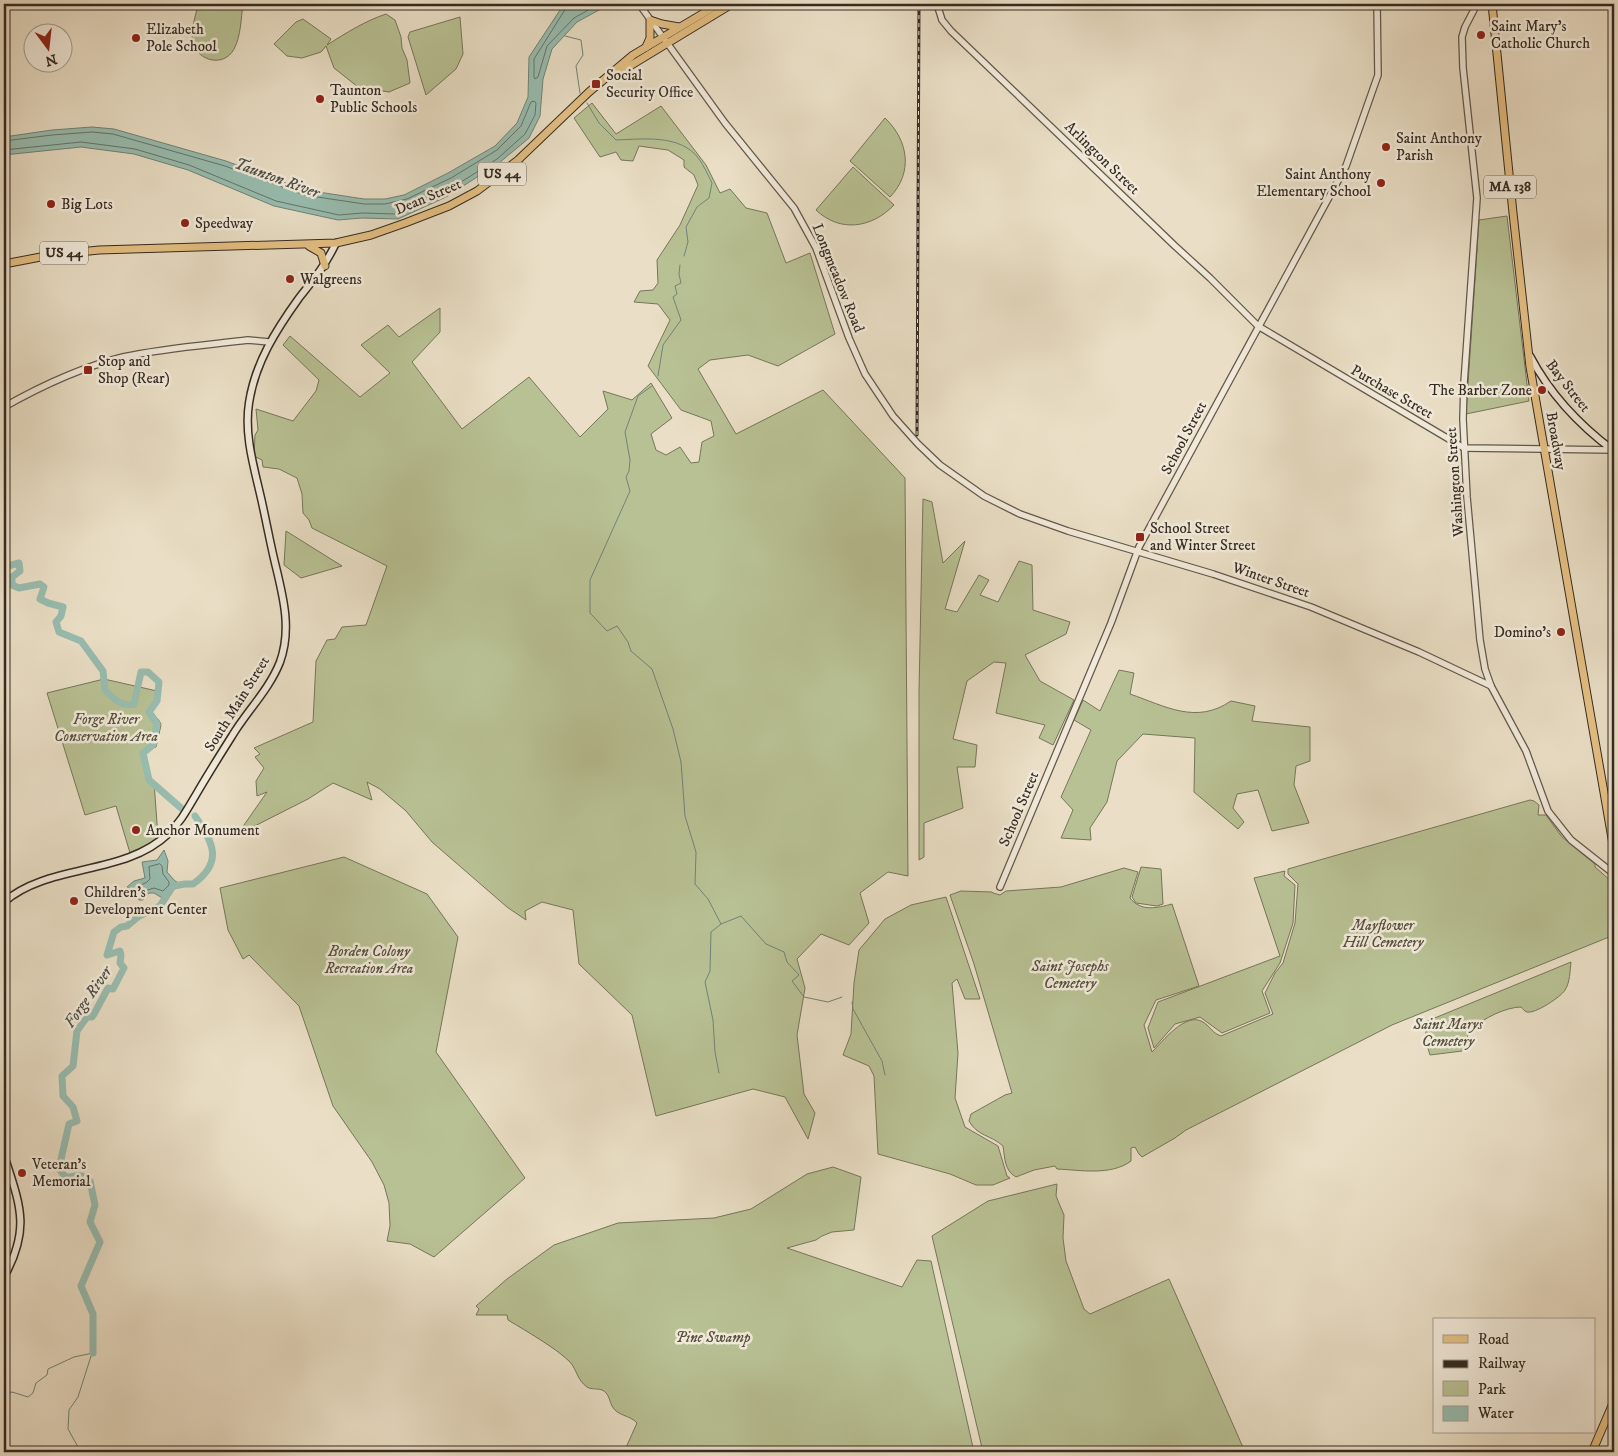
<svg xmlns="http://www.w3.org/2000/svg" width="1618" height="1456" viewBox="0 0 1618 1456" font-family="'IM FELL DW Pica',serif">
  <style>
    .green { fill: #b8c194; stroke: #76765b }
    .water { fill: #98bdb0; stroke: #708377 }
    .lines { fill: none; stroke-linecap: round; stroke-linejoin: round }
    .shore { stroke: #667469; stroke-width: 1 }
    .stream { stroke: #708377; stroke-width: 1 }
    .river { stroke: #98bdb0; stroke-width: 7 }
    .tertiary-casing { stroke: #62584b; stroke-width: 8 }
    .secondary-casing { stroke: #352b22; stroke-width: 9 }
    .primary-casing { stroke: #352b22; stroke-width: 9 }
    .trunk-casing { stroke: #352b22; stroke-width: 9 }
    .tertiary { stroke: #f1eada; stroke-width: 5.5 }
    .secondary { stroke: #f1eada; stroke-width: 6 }
    .primary { stroke: #e5c083; stroke-width: 7 }
    .trunk { stroke: #e5c083; stroke-width: 7 }
    .rail-casing { stroke: #352b22; stroke-width: 3 }
    .rail { stroke: #f1eada; stroke-width: 1; stroke-dasharray: 4; stroke-linecap: butt }
    .poi-dot { fill: #8f2418; stroke: #f1eada; stroke-width: 2 }
    .labels { text-anchor: middle; dominant-baseline: central; stroke-width: 5; stroke-linejoin: round; paint-order: stroke }
    .shield { fill: #f1eada; stroke: #6d6459; stroke-width: 1 }
    .shield-label { font-size: 14px; font-weight: bold; fill: #352b22 }
    .poi-label { font-size: 15px; fill: #352b22; stroke: #f1eada; text-anchor: start }
    .street-label { font-size: 15px; fill: #352b22; stroke: #f1eada }
    .park-label { font-size: 15px; font-style: italic; fill: #56503e; stroke: #f1eada }
    .water-label { font-size: 16px; font-style: italic; fill: #4e5046; stroke: #f1eada }
  </style>
  <rect width="100%" height="100%" fill="#eadfc6"/>
  <filter id="stains"><feTurbulence type="fractalNoise" baseFrequency=".004" numOctaves="4"/><feColorMatrix values="0 0 0 0 .2 0 0 0 0 .09 0 0 0 0 .02 0 0 0 .5 -.17"/></filter>
  <radialGradient id="worn" r=".72"><stop offset=".6" stop-color="#630" stop-opacity="0"/><stop offset="1" stop-color="#630" stop-opacity=".3"/></radialGradient>
  <g class="green">
    <path d="M198 4H243C241 18 241 36 234 49 224 68 197 61 193 42 190 31 196 15 198 4Z"/>
    <path d="M386 14 395 20 401 37 402 48 407 60 410 83 389 92 358 87 334 68 326 46 321 52 302 58 287 56 274 44 296 22 303 19 331 39 327 45C346 33 365 21 386 14Z"/>
    <polygon points="460,17 463,54 456,69 426,95 408,37 410,32"/>
    <polygon points="592,103 616,134 661,106 706,165 720,193 730,189 746,208 767,213 786,263 810,253 835,334 778,366 748,355 710,360 698,369 736,434 823,390 905,478 908,876 888,872 860,893 869,923 849,945 821,934 797,959 805,988 797,1035 804,1094 815,1113 808,1139 785,1097 753,1089 656,1116 632,1015 579,964 573,910 542,902 525,911 526,920 507,907 432,842 406,811 380,789 367,782 372,800 333,783 308,799 237,835 267,792 257,796 256,781 264,768 255,757 260,754 254,748 313,722 316,661 327,640 335,639 342,627 366,625 387,566 312,528 309,520 303,513 302,494 297,478 279,469 263,467 262,460 254,456 255,435 258,430 256,409 293,421 316,391 319,380 283,345 290,336 360,397 390,373 361,345 388,325 399,337 440,308 440,332 412,362 462,429 529,377 580,437 608,409 603,391 632,400 651,383 672,418 651,434 656,450 666,455 680,447 691,463 699,462 702,442 714,436 711,421 681,410 648,366 670,320 658,304 634,302 640,291 653,290 658,283 657,260 680,225 698,185 694,175 684,167 684,160 668,150 639,146 633,161 621,160 616,152 600,157 574,118"/>
    <path d="M885 118C909 141 913 173 890 197L850 161Z"/>
    <path d="M853 167 894 205C872 228 840 233 816 210Z"/>
    <polygon points="1507,216 1529,401 1466,414 1479,220"/>
    <polygon points="923,499 932,502 943,563 965,541 945,609 957,612 979,575 989,580 980,595 998,602 1019,561 1032,565 1033,610 1070,622 1066,634 1025,655 1040,681 1074,700 1053,745 1039,738 1045,725 996,713 1006,663 994,662 967,681 953,739 977,745 975,767 957,767 963,808 924,823 924,857 919,860 919,691"/>
    <polygon points="286,531 342,566 301,578 284,565"/>
    <path d="M1119 670 1134 673 1130 694C1165 706 1196 725 1231 701L1255 706 1252 721 1310 727V761L1296 766 1294 785 1309 823 1272 831 1258 790 1237 794 1233 808 1244 822 1238 829 1194 792 1195 738 1143 734 1117 761 1107 802 1090 828 1091 840 1061 838 1073 810 1061 797 1091 730 1074 720 1083 700 1100 711Z"/>
    <path d="M104 679 157 691 159 696 151 710C153 715 159 719 161 724 161 726 157 743 156 747L146 751C145 759 148 777 154 782L158 837 150 843 130 853 116 806 85 815 47 693Z"/>
    <path d="M1530 800 1534 801 1539 805 1538 815H1546L1562 837 1595 864V867L1610 880 1613 895 1611 898 1612 903H1614V935L1392 1025 1186 1130 1175 1138 1142 1157 1139 1154 1135 1147 1131 1148V1161C1111 1176 1080 1170 1057 1169L1055 1166 1034 1170 1016 1177C1004 1170 1005 1158 1003 1146 991 1135 977 1136 969 1121L971 1114 1005 1095 1012 1093 974 964 950 895 961 891 992 892 993 893 1000 895 1006 891 1061 887 1124 868 1138 872 1130 898C1141 912 1157 908 1172 904L1199 986 1156 1000 1144 1025 1152 1052C1162 1042 1186 1011 1203 1022 1211 1027 1212 1033 1221 1036L1273 1014 1265 993 1275 973 1283 963 1295 923 1298 884 1288 874V869Z"/>
    <polygon points="344,857 427,894 458,937 436,1052 525,1178 434,1257 410,1244 387,1241 390,1226 389,1203 384,1185 372,1162 333,1106 299,1006 249,955 243,959 228,930 220,888"/>
    <polygon points="1141,867 1161,869 1163,904 1157,906 1136,903 1132,897"/>
    <polygon points="1285,871 1284,876 1295,885 1293,923 1280,963 1262,991 1270,1013 1222,1033 1200,1017 1175,1024 1154,1048 1148,1028 1158,1002 1280,956 1254,878"/>
    <polygon points="946,897 980,999 965,999 957,979 952,983 958,1053 955,1098 965,1127 998,1146 1007,1176 1010,1178 993,1185 976,1185 950,1174 878,1154 874,1076 869,1066 843,1055 851,1034 854,983 859,950 885,919 911,905"/>
    <path d="M1571 962C1570 970 1570 983 1565 990 1561 997 1535 1014 1527 1012 1524 1011 1523 1009 1521 1007 1507 1007 1482 1018 1472 1030 1467 1035 1464 1044 1462 1051L1430 1055 1427 1045 1425 1022Z"/>
    <path d="M833 1167 861 1177 854 1230 832 1232 822 1236 816 1240 787 1248 902 1287 917 1260 931 1261 974 1452H624L637 1423C630 1415 617 1416 612 1406 609 1400 609 1393 602 1390 597 1388 592 1390 587 1387 577 1380 577 1370 570 1362 556 1348 526 1331 508 1320L507 1315H476L479 1309 476 1306 507 1279 554 1245 618 1223 714 1218 751 1209 807 1174Z"/>
    <polygon points="1057,1184 1056,1196 1064,1215 1063,1238 1066,1261 1084,1309 1090,1314 1169,1279 1245,1452 983,1452 932,1236 988,1201"/>
  </g>
  <g class="water">
    <polygon points="564,4 610,4 577,22 552,49 543,79 540,116 529,138 499,163 446,197 398,219 362,218 338,220 274,206 188,170 134,154 81,147 4,155 4,137 52,130 92,127 114,129 226,161 305,190 364,199 385,199 404,195 448,173 495,146 517,123 528,97 529,57"/>
    <polygon points="164,850 168,861 167,872 175,881 181,884 181,887 171,890 164,899 154,893 149,893 143,900 139,900 134,891 127,887 134,881 145,878 142,862 157,860"/>
  </g>
  <g class="lines">
    <g class="shore">
      <polyline points="567,4 566,8 534,59 534,77 535,79 538,77 547,46 574,18 599,4"/>
      <polyline points="4,141 52,135 92,132 113,134 225,166 304,195 364,204 385,204 407,199 451,178 497,150 521,126 531,102 534,101 536,103 535,115 525,134 497,159 444,193 397,214 362,213 339,215 276,201 189,165 135,149 81,142 4,150"/>
      <polygon points="160,864 162,866 163,874 169,882 169,885 163,891 154,888 141,892 139,886 147,882 150,879 149,867"/>
    </g>
    <g class="stream">
      <polyline points="565,36 581,40 583,55 576,66 580,93"/>
      <path d="M587 103 599 123 616 140C644 139 681 134 699 159 704 166 708 175 712 183L709 198 697 207 686 227 688 242 684 256"/>
      <polyline points="658,376 663,345 681,320 673,297 677,294 675,286 681,283 679,274 680,265"/>
      <polyline points="652,386 638,396 625,432 630,460 629,471 626,477 630,491 590,580 590,613 607,631 617,626 628,642 631,651 652,669 673,729 681,762 685,816 696,852 695,884 708,899 721,924 711,932 710,971 705,982 713,1020 715,1052 719,1073"/>
      <polyline points="721,924 741,916 766,944 784,952 787,962 799,975 792,981 804,997 828,1002 842,997"/>
      <polyline points="852,1002 853,1009 882,1061 885,1075"/>
      <polyline points="4,1396 12,1392 28,1397 33,1393 36,1383 47,1375 48,1369 74,1357 93,1353"/>
      <polyline points="73,1452 78,1447 68,1429 69,1410 78,1397 92,1353"/>
    </g>
    <g class="river">
      <path d="M4 567 19 563 20 571 12 577V585L19 588 40 584 44 587 40 599 48 603 63 607 61 616 56 622 59 632 81 641 103 671 105 690C114 699 121 707 134 704L141 672H148L159 682 157 701 149 712 157 724 153 745 143 753 149 780 181 808"/>
      <path d="M93 1353V1314L81 1286 100 1242 90 1222 95 1205 90 1181C90 1181 83 1177 82 1176 69 1174 68 1184 59 1168L69 1124 77 1121 73 1107 63 1096 62 1076 73 1066 77 1031 87 1017H92L94 1014 108 988 113 989 124 968 120 963 121 955 120 951 107 955 114 932 121 927 127 926 139 916 160 906 173 886 185 884H193C224 862 213 842 195 816"/>
    </g>
    <g class="tertiary-casing">
      <g id="tertiary">
        <polyline points="639,4 725,123 794,208 816,248 849,338 865,374 893,416 918,444 940,465 984,496 1020,514 1068,531 1213,574 1311,607 1419,652 1491,686"/>
        <polyline points="937,4 942,20 951,31 1175,246 1210,278 1258,326 1464,448 1613,450"/>
        <polyline points="1477,4 1465,27 1462,37 1463,68 1477,198 1464,383 1463,419 1467,497 1480,640 1485,669 1491,686 1526,751 1548,811 1571,840 1614,874"/>
        <path d="M4 407C41 386 82 367 123 357 164 348 207 345 248 340L269 342"/>
        <polyline points="1000,887 1111,623 1139,547 1346,166 1378,75 1377,4"/>
      </g>
    </g>
    <g class="secondary-casing">
      <g id="secondary">
        <path d="M1530 356C1550 394 1579 425 1614 451"/>
        <path d="M4 902C49 863 124 876 168 834 181 822 188 808 197 793 208 774 220 755 232 736 247 711 269 690 280 662 292 629 283 596 275 563 270 542 266 520 261 498 254 467 244 435 249 403 255 363 276 330 299 298 314 279 325 266 336 243"/>
        <path d="M4 1155C20 1205 31 1228 4 1277"/>
      </g>
    </g>
    <g class="primary-casing">
      <g id="primary">
        <polyline points="1492,4 1513,213 1530,367 1614,850"/>
        <polyline points="1592,1452 1614,1401"/>
      </g>
    </g>
    <g class="trunk-casing">
      <g id="trunk">
        <polyline points="646,47 650,38 650,20 662,24 679,27"/>
        <polyline points="615,75 732,4"/>
        <polyline points="309,246 321,253 325,266"/>
        <polyline points="4,264 51,255 99,250 336,243 371,235 405,223 449,206 477,191 518,160 589,92 633,55 719,4"/>
      </g>
    </g>
    <use href="#tertiary" class="tertiary"/>
    <use href="#secondary" class="secondary"/>
    <use href="#primary" class="primary"/>
    <use href="#trunk" class="trunk"/>
    <g class="rail-casing">
      <polyline id="rail" points="917,435 919,4"/>
    </g>
    <use href="#rail" class="rail"/>
  </g>
  <g class="poi-dot">
    <circle cx="1481" cy="35" r="5"/>
    <circle cx="136" cy="38" r="5"/>
    <rect x="591" y="79" width="10" height="10" rx="2.5"/>
    <circle cx="320" cy="99" r="5"/>
    <circle cx="1386" cy="147" r="5"/>
    <circle cx="1381" cy="183" r="5"/>
    <circle cx="51" cy="204" r="5"/>
    <circle cx="185" cy="223" r="5"/>
    <circle cx="290" cy="279" r="5"/>
    <rect x="83" y="365" width="10" height="10" rx="2.5"/>
    <circle cx="1542" cy="390" r="5"/>
    <rect x="1135" y="532" width="10" height="10" rx="2.5"/>
    <circle cx="1561" cy="632" r="5"/>
    <circle cx="136" cy="830" r="5"/>
    <circle cx="74" cy="901" r="5"/>
    <circle cx="22" cy="1173" r="5"/>
  </g>
  <g class="labels">
    <g class="shield">
      <rect x="478" y="162.5" width="48" height="23" rx="4"/>
      <rect x="1484" y="175.5" width="52" height="23" rx="4"/>
      <rect x="40" y="241.5" width="48" height="23" rx="4"/>
    </g>
    <g class="shield-label">
      <text x="502" y="174">US 44</text>
      <text x="1510" y="187">MA 138</text>
      <text x="64" y="253">US 44</text>
    </g>
    <g class="poi-label">
      <text x="1491" y="26">Saint Mary's<tspan x="1491" dy="17">Catholic Church</tspan></text>
      <text x="146" y="29">Elizabeth<tspan x="146" dy="17">Pole School</tspan></text>
      <text x="606" y="75">Social<tspan x="606" dy="17">Security Office</tspan></text>
      <text x="330" y="90">Taunton<tspan x="330" dy="17">Public Schools</tspan></text>
      <text x="1396" y="138">Saint Anthony<tspan x="1396" dy="17">Parish</tspan></text>
      <text x="1371" y="174" text-anchor="end">Saint Anthony<tspan x="1371" dy="17">Elementary School</tspan></text>
      <text x="61" y="204">Big Lots</text>
      <text x="195" y="223">Speedway</text>
      <text x="300" y="279">Walgreens</text>
      <text x="98" y="361">Stop and<tspan x="98" dy="17">Shop (Rear)</tspan></text>
      <text x="1532" y="390" text-anchor="end">The Barber Zone</text>
      <text x="1150" y="528">School Street<tspan x="1150" dy="17">and Winter Street</tspan></text>
      <text x="1551" y="632" text-anchor="end">Domino's</text>
      <text x="146" y="830">Anchor Monument</text>
      <text x="84" y="892">Children's<tspan x="84" dy="17">Development Center</tspan></text>
      <text x="32" y="1164">Veteran's<tspan x="32" dy="17">Memorial</tspan></text>
    </g>
    <g class="street-label">
      <text transform="translate(1102 158) rotate(44)">Arlington Street</text>
      <text transform="translate(428 197) rotate(-23)">Dean Street</text>
      <text transform="translate(838 278) rotate(68)">Longmeadow Road</text>
      <text transform="translate(1568 386) rotate(52)">Bay Street</text>
      <text transform="translate(1392 392) rotate(30)">Purchase Street</text>
      <text transform="translate(1184 438) rotate(-62)">School Street</text>
      <text transform="translate(1556 441) rotate(80)">Broadway</text>
      <text transform="translate(1455 482) rotate(-94)">Washington Street</text>
      <text transform="translate(1271 580) rotate(19)">Winter Street</text>
      <text transform="translate(237 704) rotate(-58)">South Main Street</text>
      <text transform="translate(1019 809) rotate(-67)">School Street</text>
    </g>
    <g class="park-label">
      <text x="106" y="719">Forge River<tspan x="106" dy="17">Conservation Area</tspan></text>
      <text x="1383" y="925">Mayflower<tspan x="1383" dy="17">Hill Cemetery</tspan></text>
      <text x="369" y="951">Borden Colony<tspan x="369" dy="17">Recreation Area</tspan></text>
      <text x="1070" y="966">Saint Josephs<tspan x="1070" dy="17">Cemetery</tspan></text>
      <text x="1448" y="1024">Saint Marys<tspan x="1448" dy="17">Cemetery</tspan></text>
      <text x="713" y="1337">Pine Swamp</text>
    </g>
    <g class="water-label">
      <text transform="translate(277 178) rotate(20)">Taunton River</text>
      <text transform="translate(88 997) rotate(-55)">Forge River</text>
    </g>
  </g>
  <rect width="1618" height="1456" fill="none" stroke="#eadfc6" stroke-width="20"/>
  <rect x="5" y="5" width="1608" height="1446" fill="none" stroke="#352b22" stroke-width="2.5"/>
  <rect x="10" y="10" width="1598" height="1436" fill="none" stroke="#352b22"/>
  <rect x="1433" y="1318" width="162" height="115" fill="#f1eada" stroke="#a69e90"/>
  <rect x="1443" y="1335" width="25" height="8" fill="#e5c083" stroke="#a69e90"/>
  <text x="1478" y="1344" font-size="15" fill="#352b22">Road</text>
  <rect x="1443" y="1360" width="25" height="8" fill="#352b22" stroke="#a69e90"/>
  <text x="1478" y="1368" font-size="15" fill="#352b22">Railway</text>
  <rect x="1443" y="1381" width="25" height="15" fill="#b8c194" stroke="#a69e90"/>
  <text x="1478" y="1394" font-size="15" fill="#352b22">Park</text>
  <rect x="1443" y="1406" width="25" height="15" fill="#98bdb0" stroke="#a69e90"/>
  <text x="1478" y="1418" font-size="15" fill="#352b22">Water</text>
  <g transform="translate(48 48) rotate(165)"><circle r="24" fill="#f1eada" stroke="#a69e90"/>
  <path d="M0-4L9 19L0 12L-9 19Z" fill="#8f2418"/>
  <text y="-8" font-size="14" font-weight="bold" text-anchor="middle" fill="#352b22">N</text>
  </g>
  <rect width="100%" height="100%" filter="url(#stains)"/>
  <rect width="100%" height="100%" fill="url(#worn)"/>
</svg>
